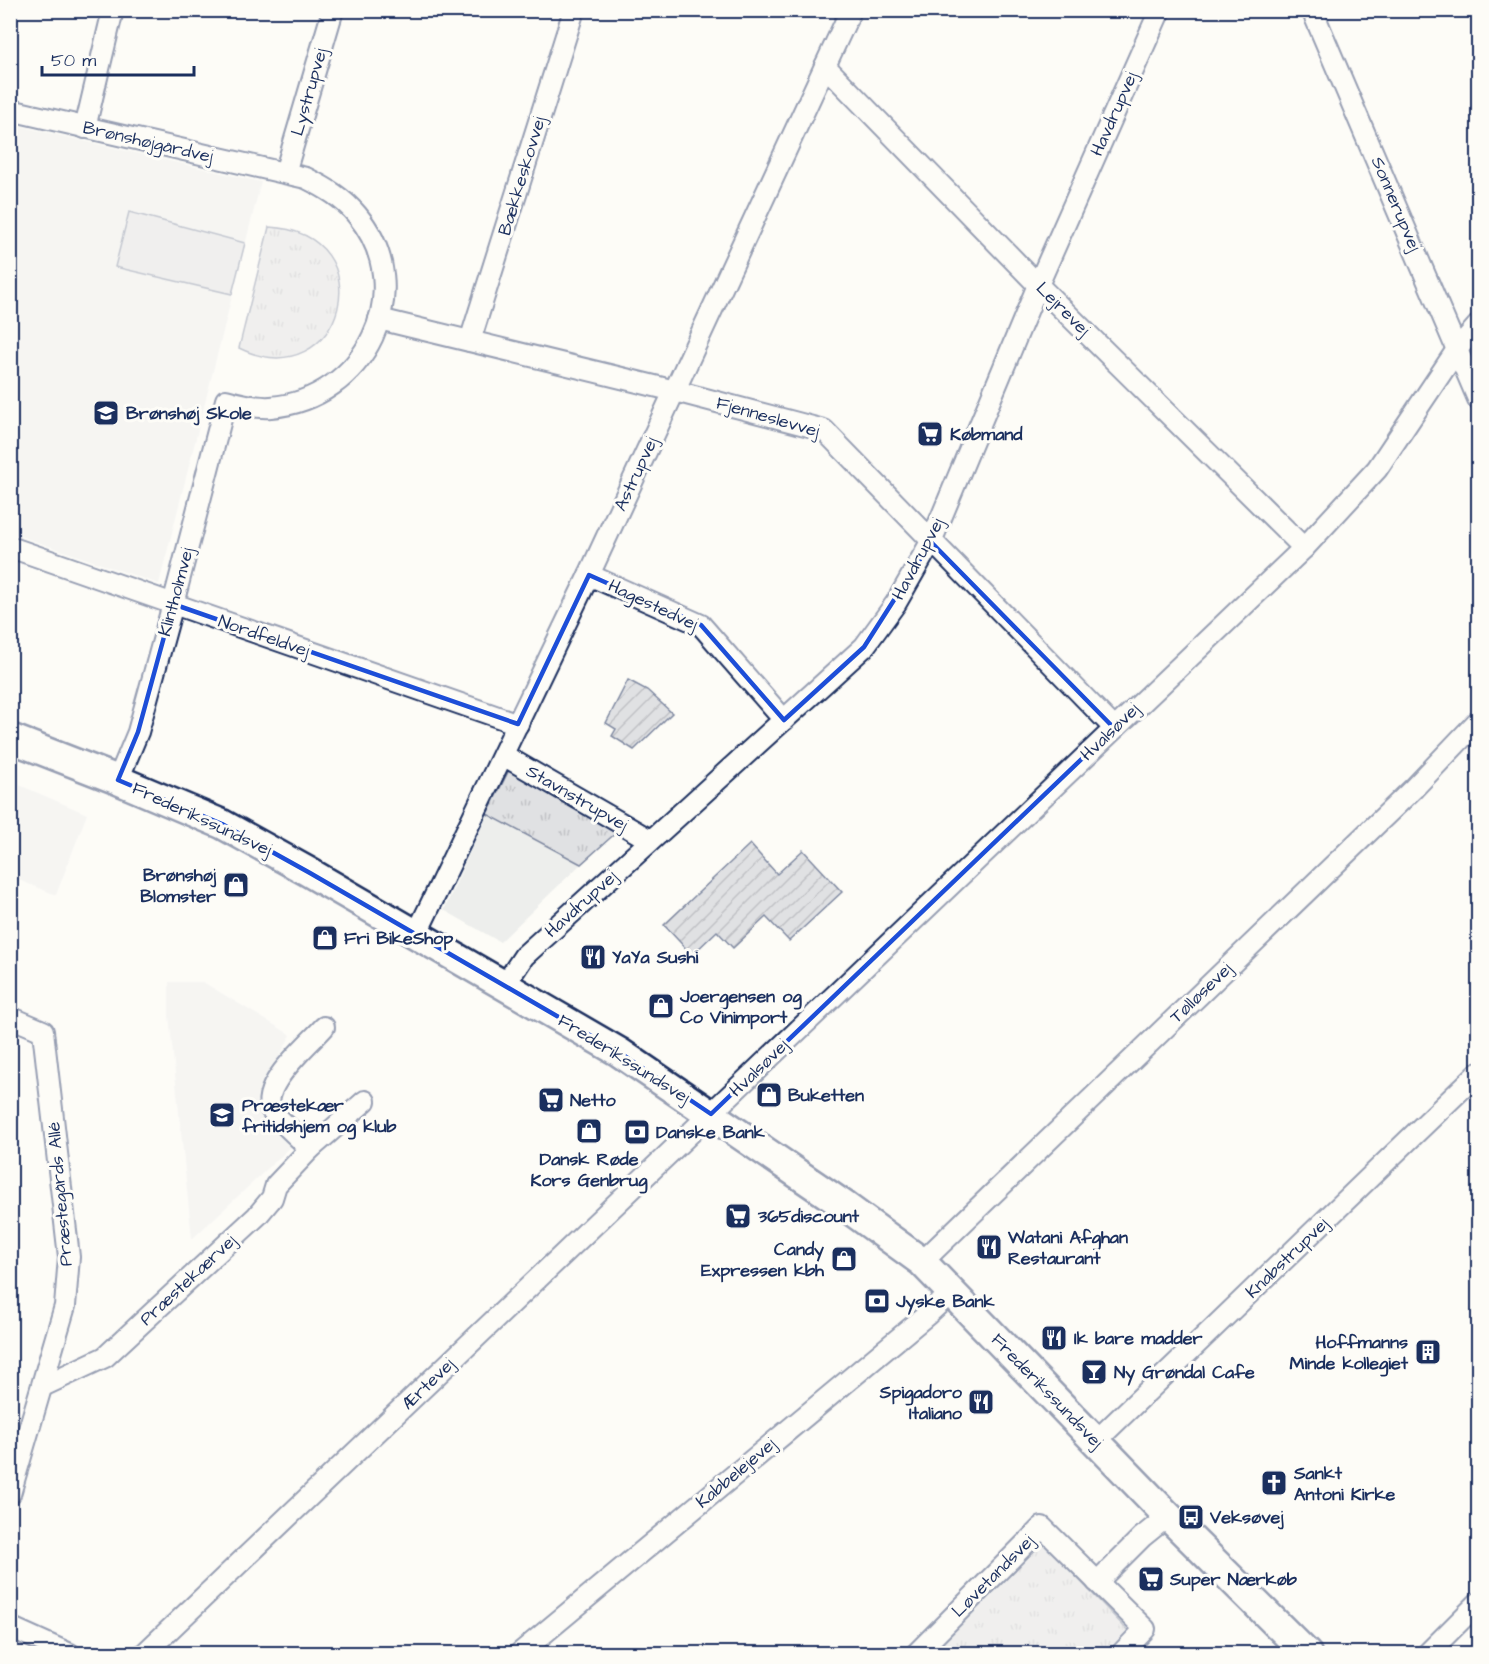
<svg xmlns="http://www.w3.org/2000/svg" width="1489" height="1664" viewBox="0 0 1489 1664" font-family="'Architects Daughter',sans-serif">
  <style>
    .built { fill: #edeeec }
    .grass { fill: #e0e1e3; stroke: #7e88a0; stroke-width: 1.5 }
    .park { fill: url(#park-tufts); stroke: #7e88a0; stroke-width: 1.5 }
    .garden { fill: url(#garden-furrows); stroke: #7e88a0; stroke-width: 1.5 }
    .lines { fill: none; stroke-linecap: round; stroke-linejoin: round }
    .minor-casing { stroke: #1b2f5e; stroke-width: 24 }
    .secondary-casing { stroke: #1b2f5e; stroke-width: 33 }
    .minor { stroke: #fdfcf7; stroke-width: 20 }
    .secondary { stroke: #fdfcf7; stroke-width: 28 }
    .marked { fill: none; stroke: #1d4ed8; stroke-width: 4.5; stroke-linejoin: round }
    .labels { text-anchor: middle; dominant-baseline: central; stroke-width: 6; stroke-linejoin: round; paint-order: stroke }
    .street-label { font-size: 18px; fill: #1b2f5e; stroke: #fdfcf7 }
    .poi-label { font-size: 18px; font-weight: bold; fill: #1b2f5e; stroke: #fdfcf7; text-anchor: start }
  </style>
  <defs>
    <pattern id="park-tufts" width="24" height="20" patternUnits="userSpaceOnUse" patternTransform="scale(1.5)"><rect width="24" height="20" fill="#e0e1e3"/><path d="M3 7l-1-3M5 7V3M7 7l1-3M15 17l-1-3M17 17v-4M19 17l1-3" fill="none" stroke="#c0c1c5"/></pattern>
    <pattern id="garden-furrows" width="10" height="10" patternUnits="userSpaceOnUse" patternTransform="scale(1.5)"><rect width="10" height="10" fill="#e0e1e3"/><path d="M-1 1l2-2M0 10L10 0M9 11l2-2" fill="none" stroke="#c0c1c5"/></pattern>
  </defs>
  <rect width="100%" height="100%" fill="#fdfcf7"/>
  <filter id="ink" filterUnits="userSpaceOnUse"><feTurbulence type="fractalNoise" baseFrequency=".0167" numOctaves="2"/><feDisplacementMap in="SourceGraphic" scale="12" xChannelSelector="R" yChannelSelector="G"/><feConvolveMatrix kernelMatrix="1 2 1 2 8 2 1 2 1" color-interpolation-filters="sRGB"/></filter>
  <g filter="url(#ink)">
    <g class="built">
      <polygon points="11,124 261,182 159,584 11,533"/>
      <polygon points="10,781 87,814 56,895 11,877"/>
      <polygon points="487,814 581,864 500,942 444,910"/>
      <polygon points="169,982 203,982 291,1035 265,1082 262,1094 293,1145 192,1239 169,1016"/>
    </g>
    <polygon class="grass" points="129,212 245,243 232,294 115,267"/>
    <g class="park">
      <path d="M269 227C387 233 344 399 239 348Z"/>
      <polygon points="510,768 618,831 581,864 487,814"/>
      <polygon points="1039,1538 1132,1635 1113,1653 931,1654"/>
    </g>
    <g class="garden">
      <polygon points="628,680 647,690 672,713 634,750 612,736 616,729 606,723"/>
      <polygon points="750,844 777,874 803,850 842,892 789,941 766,917 733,948 717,931 692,955 664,925"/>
    </g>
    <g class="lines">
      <g class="minor-casing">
        <g id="minor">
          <polyline points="1312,10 1478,399"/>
          <polyline points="825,66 1038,285 1304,548"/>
          <path d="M10 110 306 178C326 188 343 198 357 215 420 291 364 400 271 407 255 408 240 404 226 400L173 604 138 732 118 780"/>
          <polyline points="85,128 113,10"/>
          <polyline points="285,173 333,10"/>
          <polyline points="379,319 675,391 824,430 1114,728"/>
          <polyline points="470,341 574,10"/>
          <polyline points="10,547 518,724"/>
          <polyline points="589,575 701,625 784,720"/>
          <polyline points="503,755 650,840"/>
          <polyline points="416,935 589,575 851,10"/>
          <polyline points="504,986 524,956 864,647 896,603 931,542 1038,285 1160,10"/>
          <polyline points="10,1017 43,1031 69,1257 65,1306 10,1494"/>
          <path d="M310 1149C302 1140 276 1118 271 1109 260 1085 309 1044 324 1027"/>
          <polyline points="922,1262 1414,788 1478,721"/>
          <polyline points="43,1386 105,1357 257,1216 272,1198 276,1185 310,1149 365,1101"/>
          <polyline points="1096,1441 1478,1073"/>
          <polyline points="1097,1582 1142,1537 1168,1516"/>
          <polyline points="10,1627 70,1654"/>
          <polyline points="144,1654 1304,548 1377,469 1458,348 1478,325"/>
          <polyline points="519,1654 928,1314 952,1292"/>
          <polyline points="916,1654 1042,1527 1145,1629 1121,1654"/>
          <polyline points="1427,1654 1478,1603"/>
        </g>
      </g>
      <g class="secondary-casing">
        <polyline id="secondary" points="10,738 118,780 222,824 307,871 619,1052 845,1206 922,1262 1168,1516 1307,1654"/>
      </g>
      <use href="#minor" class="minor"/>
      <use href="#secondary" class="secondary"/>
    </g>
  </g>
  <path d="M0 0H1489V1664H0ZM931 542 1114 728 711 1114 619 1052 310 873 222 824 118 780 138 732 173 604 518 724 589 575 701 625 784 720 864 647Z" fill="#fdfcf7" fill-opacity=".55" fill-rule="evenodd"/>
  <path class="marked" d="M931 542 1114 728 711 1114 619 1052 310 873 222 824 118 780 138 732 173 604 518 724 589 575 701 625 784 720 864 647Z"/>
  <defs>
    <g id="school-square" transform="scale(1.35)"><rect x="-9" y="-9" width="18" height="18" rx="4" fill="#1b2f5e" stroke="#fdfcf7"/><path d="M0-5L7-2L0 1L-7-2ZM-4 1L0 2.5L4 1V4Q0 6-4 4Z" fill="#fff"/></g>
    <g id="supermarket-square" transform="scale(1.35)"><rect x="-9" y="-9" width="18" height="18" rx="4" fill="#1b2f5e" stroke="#fdfcf7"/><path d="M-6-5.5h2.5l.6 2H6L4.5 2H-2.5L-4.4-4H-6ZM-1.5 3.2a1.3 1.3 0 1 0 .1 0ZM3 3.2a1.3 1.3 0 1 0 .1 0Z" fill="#fff"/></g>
    <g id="shop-square" transform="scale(1.35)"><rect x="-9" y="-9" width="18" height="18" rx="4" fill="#1b2f5e" stroke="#fdfcf7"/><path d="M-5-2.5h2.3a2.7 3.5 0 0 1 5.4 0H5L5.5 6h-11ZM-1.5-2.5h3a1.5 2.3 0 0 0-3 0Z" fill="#fff"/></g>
    <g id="restaurant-square" transform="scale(1.35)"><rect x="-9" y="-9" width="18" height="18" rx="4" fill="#1b2f5e" stroke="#fdfcf7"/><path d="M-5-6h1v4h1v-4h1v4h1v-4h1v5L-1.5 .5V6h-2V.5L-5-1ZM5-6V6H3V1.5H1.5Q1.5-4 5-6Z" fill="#fff"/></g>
    <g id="bank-square" transform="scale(1.35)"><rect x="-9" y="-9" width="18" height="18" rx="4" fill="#1b2f5e" stroke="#fdfcf7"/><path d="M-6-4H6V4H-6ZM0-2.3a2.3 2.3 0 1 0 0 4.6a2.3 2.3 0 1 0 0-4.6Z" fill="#fff"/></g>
    <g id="building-square" transform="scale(1.35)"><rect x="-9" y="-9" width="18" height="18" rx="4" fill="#1b2f5e" stroke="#fdfcf7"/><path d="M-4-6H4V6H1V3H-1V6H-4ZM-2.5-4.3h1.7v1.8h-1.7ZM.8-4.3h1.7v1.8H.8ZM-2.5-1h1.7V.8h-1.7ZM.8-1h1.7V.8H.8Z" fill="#fff"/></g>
    <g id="bar-square" transform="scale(1.35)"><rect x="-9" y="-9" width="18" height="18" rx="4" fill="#1b2f5e" stroke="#fdfcf7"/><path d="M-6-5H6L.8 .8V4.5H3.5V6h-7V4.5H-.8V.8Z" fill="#fff"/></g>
    <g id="church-square" transform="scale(1.35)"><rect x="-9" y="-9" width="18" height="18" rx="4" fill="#1b2f5e" stroke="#fdfcf7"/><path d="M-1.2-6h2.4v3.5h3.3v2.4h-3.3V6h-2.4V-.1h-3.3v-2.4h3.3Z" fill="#fff"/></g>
    <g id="bus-square" transform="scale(1.35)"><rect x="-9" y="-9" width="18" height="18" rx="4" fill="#1b2f5e" stroke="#fdfcf7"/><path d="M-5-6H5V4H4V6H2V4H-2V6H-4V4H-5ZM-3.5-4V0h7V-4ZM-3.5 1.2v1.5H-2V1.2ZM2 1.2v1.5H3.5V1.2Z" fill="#fff"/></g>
  </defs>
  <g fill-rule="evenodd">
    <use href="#school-square" x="106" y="413"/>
    <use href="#supermarket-square" x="930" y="434"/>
    <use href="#shop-square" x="236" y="885"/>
    <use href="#shop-square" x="325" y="938"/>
    <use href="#restaurant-square" x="593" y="957"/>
    <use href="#shop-square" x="661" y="1006"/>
    <use href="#shop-square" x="769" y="1095"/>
    <use href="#supermarket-square" x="551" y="1100"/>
    <use href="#school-square" x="222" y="1115"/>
    <use href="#shop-square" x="589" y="1131"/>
    <use href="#bank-square" x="637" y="1132"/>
    <use href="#supermarket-square" x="738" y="1216"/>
    <use href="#restaurant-square" x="989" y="1247"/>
    <use href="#shop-square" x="844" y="1259"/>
    <use href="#bank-square" x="877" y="1301"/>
    <use href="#restaurant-square" x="1054" y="1338"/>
    <use href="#building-square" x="1428" y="1352"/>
    <use href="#bar-square" x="1094" y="1372"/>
    <use href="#restaurant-square" x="981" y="1402"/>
    <use href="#church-square" x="1274" y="1483"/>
    <use href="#bus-square" x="1191" y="1517"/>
    <use href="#supermarket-square" x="1151" y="1579"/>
  </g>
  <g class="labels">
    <g class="street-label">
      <text transform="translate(309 92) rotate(-74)">Lystrupvej</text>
      <text transform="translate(1114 114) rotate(-66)">Havdrupvej</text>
      <text transform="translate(148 142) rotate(13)">Brønshøjgårdvej</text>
      <text transform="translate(522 176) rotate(-73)">Bækkeskovvej</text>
      <text transform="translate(1396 204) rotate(67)">Sonnerupvej</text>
      <text transform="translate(1063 309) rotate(45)">Lejrevej</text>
      <text transform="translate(768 417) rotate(16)">Fjenneslevvej</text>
      <text transform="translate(636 474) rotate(-65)">Astrupvej</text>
      <text transform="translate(918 559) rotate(-62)">Havdrupvej</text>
      <text transform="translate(176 592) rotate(-75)">Klintholmvej</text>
      <text transform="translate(653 605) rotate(25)">Hagestedvej</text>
      <text transform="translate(264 636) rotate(19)">Nordfeldvej</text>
      <text transform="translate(1110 732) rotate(-44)">Hvalsøvej</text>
      <text transform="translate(577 798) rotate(30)">Stavnstrupvej</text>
      <text transform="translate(202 819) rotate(25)">Frederikssundsvej</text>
      <text transform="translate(581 904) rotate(-42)">Havdrupvej</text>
      <text transform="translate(1201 993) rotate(-44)">Tølløsevej</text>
      <text transform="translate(624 1059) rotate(32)">Frederikssundsvej</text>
      <text transform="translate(759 1068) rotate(-44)">Hvalsøvej</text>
      <text transform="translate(60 1194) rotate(-95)">Præstegårds Allé</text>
      <text transform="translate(1287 1258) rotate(-44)">Knabstrupvej</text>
      <text transform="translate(188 1280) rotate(-43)">Præstekærvej</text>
      <text transform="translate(428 1384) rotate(-44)">Ærtevej</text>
      <text transform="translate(1047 1391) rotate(46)">Frederikssundsvej</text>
      <text transform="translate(736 1473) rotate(-40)">Kabbelejevej</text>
      <text transform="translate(993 1576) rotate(-45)">Løvetandsvej</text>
    </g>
    <g class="poi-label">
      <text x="126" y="413">Brønshøj Skole</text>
      <text x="950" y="434">Købmand</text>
      <text x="216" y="875" text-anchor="end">Brønshøj<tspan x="216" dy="21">Blomster</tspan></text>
      <text x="344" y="938">Fri BikeShop</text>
      <text x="612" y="957">YaYa Sushi</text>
      <text x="680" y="996">Joergensen og<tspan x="680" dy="21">Co Vinimport</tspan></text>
      <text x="788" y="1095">Buketten</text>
      <text x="570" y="1100">Netto</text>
      <text x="242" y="1105">Præstekær<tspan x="242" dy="21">fritidshjem og klub</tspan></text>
      <text x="656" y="1132">Danske Bank</text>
      <text x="589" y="1159" text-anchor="middle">Dansk Røde<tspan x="589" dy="21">Kors Genbrug</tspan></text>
      <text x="758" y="1216">365discount</text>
      <text x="1008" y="1237">Watani Afghan<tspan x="1008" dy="21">Restaurant</tspan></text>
      <text x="824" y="1249" text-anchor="end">Candy<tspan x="824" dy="21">Expressen kbh</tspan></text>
      <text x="896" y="1301">Jyske Bank</text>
      <text x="1074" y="1338">Ik bare madder</text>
      <text x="1408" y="1342" text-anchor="end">Hoffmanns<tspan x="1408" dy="21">Minde kollegiet</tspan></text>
      <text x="1114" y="1372">Ny Grøndal Cafe</text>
      <text x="962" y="1392" text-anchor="end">Spigadoro<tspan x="962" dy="21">Italiano</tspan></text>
      <text x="1294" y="1473">Sankt<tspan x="1294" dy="21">Antoni Kirke</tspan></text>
      <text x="1210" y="1517">Veksøvej</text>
      <text x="1170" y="1579">Super Nærkøb</text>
    </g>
  </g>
  <rect width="1489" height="1664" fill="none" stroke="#fdfcf7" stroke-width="36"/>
  <rect x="18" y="18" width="1453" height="1628" fill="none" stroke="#1b2f5e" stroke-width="2" filter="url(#ink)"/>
  <path d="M42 66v9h152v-9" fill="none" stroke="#1b2f5e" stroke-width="3"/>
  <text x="51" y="66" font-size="18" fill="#1b2f5e" stroke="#fdfcf7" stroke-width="4.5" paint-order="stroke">50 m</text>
</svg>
